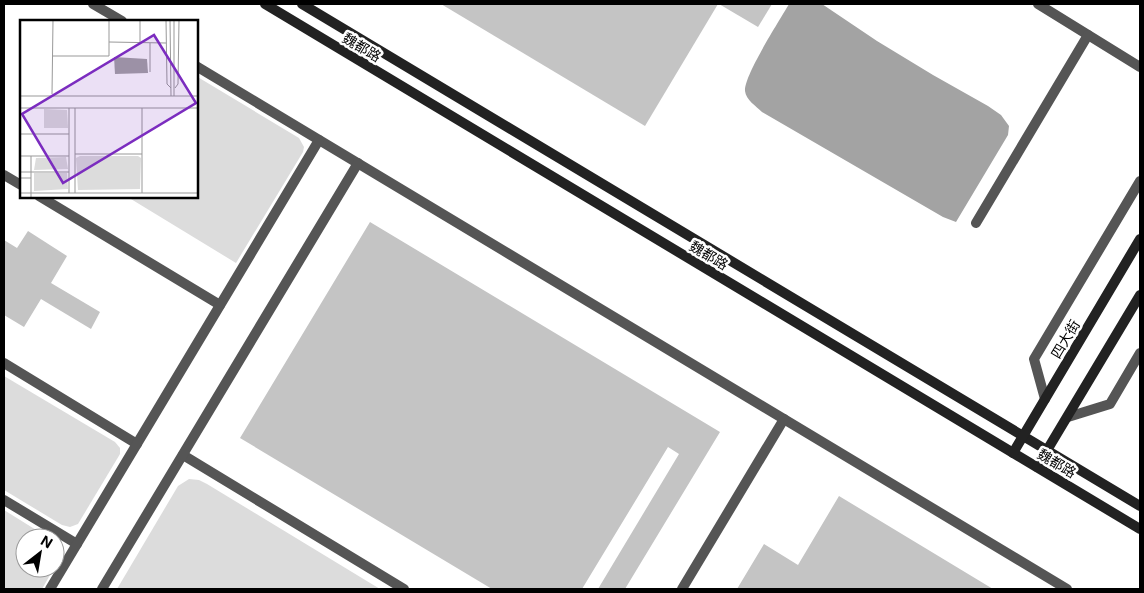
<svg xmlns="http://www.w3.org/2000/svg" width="1144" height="593" viewBox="0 0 1144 593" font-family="Inter,'Noto Sans SC',sans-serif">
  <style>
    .green { fill: #dcdcdc }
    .water { fill: #a3a3a3 }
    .building { fill: #c4c4c4 }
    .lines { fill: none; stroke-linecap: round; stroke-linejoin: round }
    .lane { stroke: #555; stroke-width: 10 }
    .street { stroke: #555; stroke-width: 10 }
    .secondary { stroke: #222; stroke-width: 10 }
    .labels { text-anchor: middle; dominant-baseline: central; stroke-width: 5; stroke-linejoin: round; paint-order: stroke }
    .street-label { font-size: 14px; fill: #000; stroke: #fff }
    .inset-road { fill: none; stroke: #999; stroke-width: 1 }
    .view { fill: #7b2cbf; fill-opacity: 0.15; stroke: #7b2cbf; stroke-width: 2.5 }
    .inset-edge { fill: none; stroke: #000; stroke-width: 2.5 }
  </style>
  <rect width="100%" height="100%" fill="#fff"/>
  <g class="green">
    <polygon points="196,76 299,138 304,147 303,152 236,263 126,196 196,196"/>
    <polygon points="4,376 115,442 120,448 120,454 78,524 70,527 62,525 4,490"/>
    <polygon points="189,479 199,480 207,484 380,589 117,589 178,486"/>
    <polygon points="4,510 49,538 25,538 25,568 54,568 42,589 4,589"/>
  </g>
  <path class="water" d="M789 4H822L877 41 933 75 988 106 1001 115 1009 126 1008 135 956 222 943 217 762 112C756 106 746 100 745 91 744 75 780 20 789 4Z"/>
  <g class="building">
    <polygon points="441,4 718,4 645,126"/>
    <polygon points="719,4 772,4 758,27"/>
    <polygon points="370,222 720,432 625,589 598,589 679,454 668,447 582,589 492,589 240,438"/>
    <polygon points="28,231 67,256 51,283 100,312 91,329 41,299 24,327 4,315 4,240 17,248"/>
    <polygon points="839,496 993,589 737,589 764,544 798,565"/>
  </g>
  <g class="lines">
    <g class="lane">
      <polyline points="93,4 122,21"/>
      <polyline points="1038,4 1140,67"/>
      <polyline points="196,66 1067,589"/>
      <polyline points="4,175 21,185"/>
      <polyline points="39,196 220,305"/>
      <polyline points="976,223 1088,35"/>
      <polyline points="4,363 137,444"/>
      <polyline points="183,455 404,589"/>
      <polyline points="4,500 77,544"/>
      <polyline points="50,589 319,140"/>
      <polyline points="102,589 358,163"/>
      <polyline points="682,589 784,419"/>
    </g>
    <g class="street">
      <polyline points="1045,399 1034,359 1140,181"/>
      <polyline points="1068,417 1110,404 1140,353"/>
    </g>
    <g class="secondary">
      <polyline points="265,4 1140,529"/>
      <polyline points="302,4 1140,506"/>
      <polyline points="1013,453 1140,239"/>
      <polyline points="1037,467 1140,295"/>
    </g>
  </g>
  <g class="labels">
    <g class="street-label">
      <text transform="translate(362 47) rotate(31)">魏都路</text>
      <text transform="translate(709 255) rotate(31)">魏都路</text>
      <text transform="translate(1065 339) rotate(-59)">四大街</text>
      <text transform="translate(1057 463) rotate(31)">魏都路</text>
    </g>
  </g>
  <g transform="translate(20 20)">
    <rect width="178" height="178" fill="#fff"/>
    <path d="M24 89 47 90 48 108H24ZM60 136H118L121 138 120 169 58 170 56 138ZM16 138 46 137 48 149 14 150ZM14 153H47L48 169 14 171Z" fill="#dcdcdc"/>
    <path d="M94 37 127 39 128 53 95 54Z" fill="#a3a3a3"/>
    <path class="inset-road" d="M146 0 147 64 151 68M150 0 151 76M154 0V76M89 22 146 23M120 22V0M130 23V52M33 36H89V0M155 68 158 64 159 0M32 74 33 0M0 76H178M0 88H178M49 88V173M55 88V173M122 88V173M0 114H49M55 134H122M0 136H49M11 136V177M0 152H49M0 173H178M0 177V158H11"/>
    <path class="view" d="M134 15 176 83 43 163 2 94Z"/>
    <rect width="178" height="178" class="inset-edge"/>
  </g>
  <rect width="1144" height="593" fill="none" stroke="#000000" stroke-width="10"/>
  <g transform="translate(40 553) rotate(31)"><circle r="24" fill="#ffffff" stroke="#999999"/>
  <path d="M0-4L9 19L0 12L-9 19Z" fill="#000000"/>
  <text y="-8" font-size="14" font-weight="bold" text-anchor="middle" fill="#000000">N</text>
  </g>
</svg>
